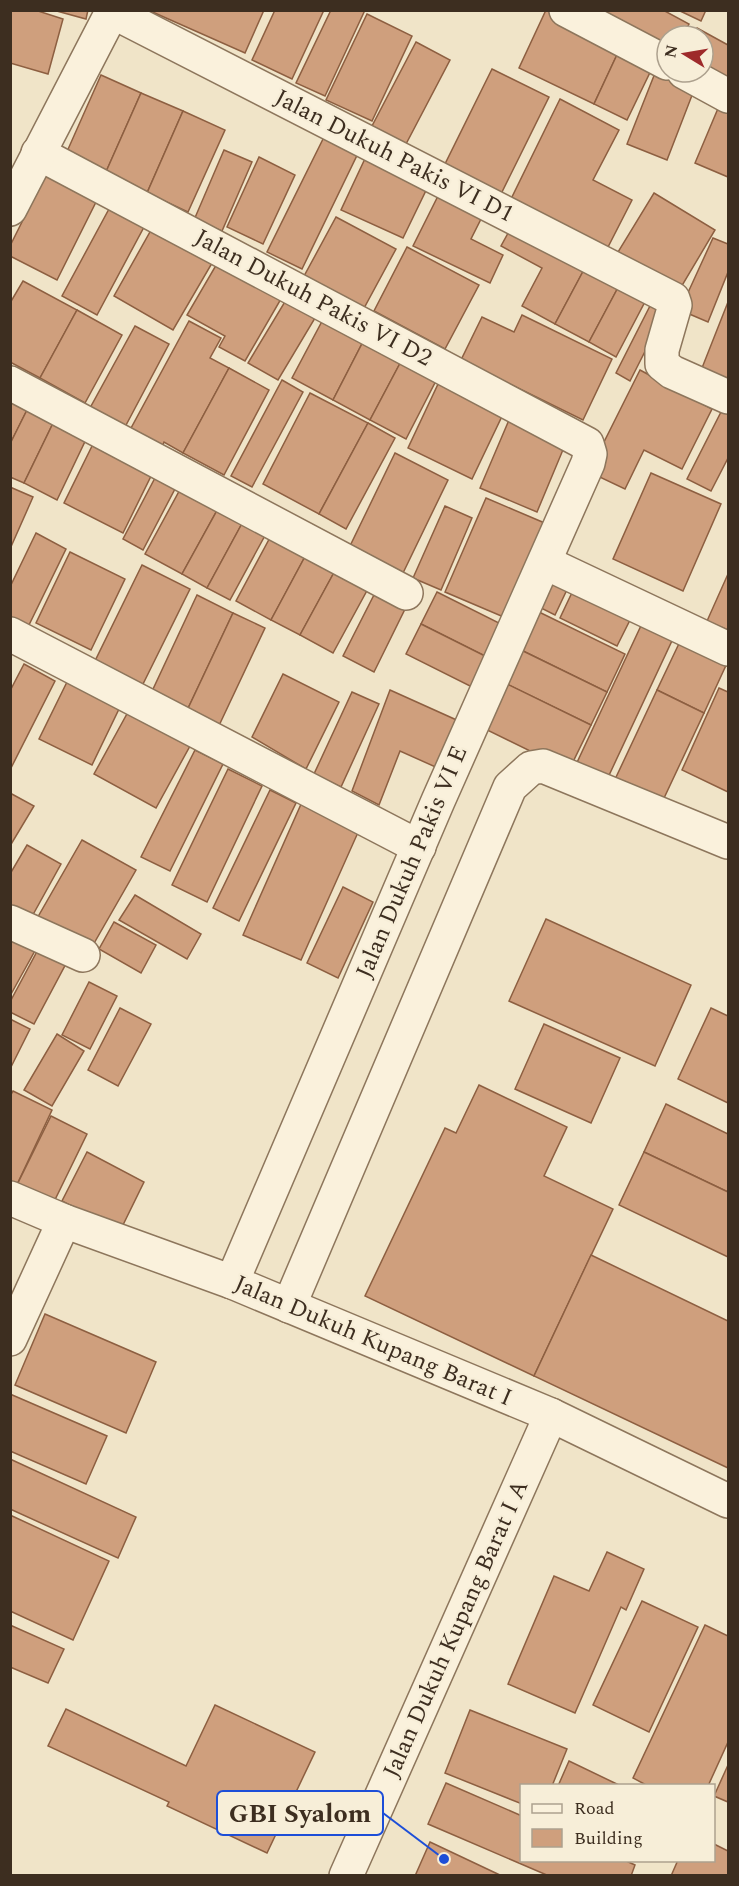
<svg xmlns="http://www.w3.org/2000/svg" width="739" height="1886" viewBox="0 0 739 1886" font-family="Spectral,serif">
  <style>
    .building { fill: #cf9f7d; stroke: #8d5f41; stroke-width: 1.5 }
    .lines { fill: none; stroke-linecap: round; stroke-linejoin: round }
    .street-casing { stroke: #8d765c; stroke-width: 36 }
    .street { stroke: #faf1dc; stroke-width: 33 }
    .labels { text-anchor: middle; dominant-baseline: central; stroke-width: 4.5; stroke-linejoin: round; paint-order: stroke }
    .street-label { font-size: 24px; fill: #3d2e20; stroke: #f7eed8 }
    .leader { fill: none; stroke: #1d4ed8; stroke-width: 2 }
    .callout-dot { fill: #1d4ed8; stroke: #f7eed8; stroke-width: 2 }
    .callout { fill: #f7eed8; stroke: #1d4ed8; stroke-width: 2 }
    .callout-label { font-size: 26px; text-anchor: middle; font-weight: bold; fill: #3d2e20 }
  </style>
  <rect width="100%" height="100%" fill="#f0e4c8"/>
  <g class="building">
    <polygon points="10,10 35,10 63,19 48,74 10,63"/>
    <polygon points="53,10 88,10 86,19"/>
    <polygon points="148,10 264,10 245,53"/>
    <polygon points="275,10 324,10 292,79 252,60"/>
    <polygon points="331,10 365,10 325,96 296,83"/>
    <polygon points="546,10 553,10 622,44 594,104 519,68"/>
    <polygon points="576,10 663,10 689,24 683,36 667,36 667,57"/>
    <polygon points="678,10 706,10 701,21"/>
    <polygon points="367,14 412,36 372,121 326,100"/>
    <polygon points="697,28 728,45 728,87 703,72 703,36 693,36"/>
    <polygon points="416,42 450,60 406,144 372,126"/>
    <polygon points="622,44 656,60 627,120 594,104"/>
    <polygon points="657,68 696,85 667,160 627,144"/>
    <polygon points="492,69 549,97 501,194 444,166"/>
    <polygon points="101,75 141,93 105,174 65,156"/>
    <polygon points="141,93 183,111 147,193 105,174"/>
    <polygon points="560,99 619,130 593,180 632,200 607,249 511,199"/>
    <polygon points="722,99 728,101 728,177 695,163"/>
    <polygon points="183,111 225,130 188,212 147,193"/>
    <polygon points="328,129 362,145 302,269 267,252"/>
    <polygon points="370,148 432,178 403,238 341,210"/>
    <polygon points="224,150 252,162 222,231 194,220"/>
    <polygon points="259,157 295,175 263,244 227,227"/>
    <polygon points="48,170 99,196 57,280 10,256 10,246"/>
    <polygon points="440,192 484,213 471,239 503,255 490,283 413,246"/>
    <polygon points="654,193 715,230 677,294 615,257"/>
    <polygon points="109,209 144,227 97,315 62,296"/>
    <polygon points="336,217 396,249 363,310 303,278"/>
    <polygon points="155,223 215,258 173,330 114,296"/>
    <polygon points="513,224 587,264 555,324 522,306 542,268 501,246"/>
    <polygon points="713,238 728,244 728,272 708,322 680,310"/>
    <polygon points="407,247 479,285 445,349 374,311"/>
    <polygon points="222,255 285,292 245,361 219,347 225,336 187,315"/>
    <polygon points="587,264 621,282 589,342 555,324"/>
    <polygon points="23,281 77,310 40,378 10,362 10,303"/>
    <polygon points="621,282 648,296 616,357 589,342"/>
    <polygon points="292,290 321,308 278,380 248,363"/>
    <polygon points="654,298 668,306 630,381 616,373"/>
    <polygon points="728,302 728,385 700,373"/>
    <polygon points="77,310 122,335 85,403 40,378"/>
    <polygon points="328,310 368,332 333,400 292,378"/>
    <polygon points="522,315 612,359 583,420 461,360 482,317 514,332"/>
    <polygon points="189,321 221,338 210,358 229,368 183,453 164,442 162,447 130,430"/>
    <polygon points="135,326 169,344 125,427 90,408"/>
    <polygon points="368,332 406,352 370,420 333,400"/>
    <polygon points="406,352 441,371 406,439 370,420"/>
    <polygon points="229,368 269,390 224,475 183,453"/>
    <polygon points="640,370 712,409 682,469 644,450 625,489 589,472"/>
    <polygon points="282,380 303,392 252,487 231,476"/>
    <polygon points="439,382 504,412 472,479 408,448"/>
    <polygon points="10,393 31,402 10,444"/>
    <polygon points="310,393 368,423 319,514 263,484"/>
    <polygon points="31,402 57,415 24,483 10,477 10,444"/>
    <polygon points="722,410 728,413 728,458 711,491 687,479"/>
    <polygon points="57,415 90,431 57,500 24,483"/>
    <polygon points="509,420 565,445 537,512 480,488"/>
    <polygon points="368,423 395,438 346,529 319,514"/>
    <polygon points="95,440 154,470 123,533 64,503"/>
    <polygon points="395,453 448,480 403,573 350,546"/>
    <polygon points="651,473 721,504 683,591 613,559"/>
    <polygon points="156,476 176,487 143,550 123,539"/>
    <polygon points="183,484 220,505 182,574 145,554"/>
    <polygon points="10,487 33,497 10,549"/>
    <polygon points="486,498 547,524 506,618 445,592"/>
    <polygon points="220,505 245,518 207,588 182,574"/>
    <polygon points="445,506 472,518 441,590 413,578"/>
    <polygon points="245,518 268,530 230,600 207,588"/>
    <polygon points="273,532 308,551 271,620 236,601"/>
    <polygon points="36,533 66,549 27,629 10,621 10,587"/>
    <polygon points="308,551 337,567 300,635 271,620"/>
    <polygon points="70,552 125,579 91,650 36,623"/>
    <polygon points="142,565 190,589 142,686 94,663"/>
    <polygon points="337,567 370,585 333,653 300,635"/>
    <polygon points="548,567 572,579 555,615 531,603"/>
    <polygon points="728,574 728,630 707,621"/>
    <polygon points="577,582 635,610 617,646 560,618"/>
    <polygon points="378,587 408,603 374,672 343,656"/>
    <polygon points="437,592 509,628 493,660 421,624"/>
    <polygon points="197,595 233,613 183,719 147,702"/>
    <polygon points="539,612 625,654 607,692 521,650"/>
    <polygon points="233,613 265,628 215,734 183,719"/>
    <polygon points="646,615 677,630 604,786 573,771"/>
    <polygon points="421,624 493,660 478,690 406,654"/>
    <polygon points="684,633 728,661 704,713 657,690"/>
    <polygon points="521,650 607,692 591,725 505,683"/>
    <polygon points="24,664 55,681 10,770 10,691"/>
    <polygon points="283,674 339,702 306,769 252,737"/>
    <polygon points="67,682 119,709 92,765 39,739"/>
    <polygon points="505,683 591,725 569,770 483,728"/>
    <polygon points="719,688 728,692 728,792 682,770"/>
    <polygon points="390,690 461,722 440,769 400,751 379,805 352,791"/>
    <polygon points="657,690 704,713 657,813 610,790"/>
    <polygon points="352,692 379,704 341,787 314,774"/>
    <polygon points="128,712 190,746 156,808 94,774"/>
    <polygon points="195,750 223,764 170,871 141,857"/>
    <polygon points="228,769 262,786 207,902 172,885"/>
    <polygon points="270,790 296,803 239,921 213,908"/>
    <polygon points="10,793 34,806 10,846"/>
    <polygon points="302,802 360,828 301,960 243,935"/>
    <polygon points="82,840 136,870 89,952 35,922"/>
    <polygon points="27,845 61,864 30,920 10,909 10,874"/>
    <polygon points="343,887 373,902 338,978 307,963"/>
    <polygon points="135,895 201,934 187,959 119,920"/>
    <polygon points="546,919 691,985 655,1066 509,1001"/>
    <polygon points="114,922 156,945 141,973 99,949"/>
    <polygon points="10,933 37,947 10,996"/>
    <polygon points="41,944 69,958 34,1024 10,1012 10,1002"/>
    <polygon points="89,982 117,996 90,1049 62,1035"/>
    <polygon points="120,1008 151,1024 118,1086 88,1070"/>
    <polygon points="711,1008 728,1016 728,1103 678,1079"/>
    <polygon points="10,1019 30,1029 10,1069"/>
    <polygon points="544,1024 620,1058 591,1123 515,1089"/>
    <polygon points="57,1034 84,1051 52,1106 24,1090"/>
    <polygon points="479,1085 567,1127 544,1176 613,1209 534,1376 365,1296 445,1128 456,1133"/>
    <polygon points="13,1091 52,1110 13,1193 10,1192 10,1096"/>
    <polygon points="666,1104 728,1134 728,1192 644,1152"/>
    <polygon points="51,1116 87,1134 49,1212 13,1193"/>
    <polygon points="87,1152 144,1182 120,1231 62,1201"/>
    <polygon points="644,1152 728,1192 728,1257 619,1205"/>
    <polygon points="591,1255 728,1321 728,1468 534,1376"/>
    <polygon points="45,1314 156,1362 126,1433 15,1385"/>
    <polygon points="10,1394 107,1436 86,1484 10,1451"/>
    <polygon points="10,1459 136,1517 118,1558 10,1509"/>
    <polygon points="10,1515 109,1561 73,1640 10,1611"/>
    <polygon points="607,1552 644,1569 626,1610 621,1607 575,1713 508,1684 554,1576 589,1591"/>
    <polygon points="642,1601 698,1627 649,1732 593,1705"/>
    <polygon points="10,1625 64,1649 48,1683 10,1667"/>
    <polygon points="705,1625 728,1636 728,1742 708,1786 648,1786 633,1778"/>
    <polygon points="215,1705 315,1752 267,1853 167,1806 169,1802 48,1746 66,1709 186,1766"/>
    <polygon points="470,1710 567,1749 552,1786 522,1786 522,1804 445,1773"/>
    <polygon points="569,1761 621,1786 558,1786"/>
    <polygon points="728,1765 728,1802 714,1796"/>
    <polygon points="446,1783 522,1816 522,1860 624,1860 635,1865 631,1876 549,1876 428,1824"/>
    <polygon points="430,1842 502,1876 415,1876"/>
    <polygon points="714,1844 728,1851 728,1876 671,1876 678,1860 714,1860"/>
  </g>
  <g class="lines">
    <g class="street-casing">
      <g id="street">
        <polyline points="566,10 667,63"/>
        <polyline points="113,12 673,299 675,305 662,350 662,364 672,372 728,397"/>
        <polyline points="684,72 728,96"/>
        <polyline points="38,153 587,444 590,454 588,463 438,801 232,1282"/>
        <polyline points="10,209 113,10"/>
        <polyline points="10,383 406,593"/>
        <polyline points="546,563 728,649"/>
        <polyline points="10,634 419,847"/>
        <polyline points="10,922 83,955"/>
        <polyline points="10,1198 64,1221 232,1282 551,1415 728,1501"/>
        <polyline points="289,1306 510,787 531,768 543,766 728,842"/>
        <polyline points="10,1339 64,1221"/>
        <polyline points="346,1876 551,1415"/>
      </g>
    </g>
    <use href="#street" class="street"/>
  </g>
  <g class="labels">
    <g class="street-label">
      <text transform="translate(394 156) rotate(27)">Jalan Dukuh Pakis VI D1</text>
      <text transform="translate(313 298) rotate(28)">Jalan Dukuh Pakis VI D2</text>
      <text transform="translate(412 862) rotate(-67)">Jalan Dukuh Pakis VI E</text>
      <text transform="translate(373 1341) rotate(23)">Jalan Dukuh Kupang Barat I</text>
      <text transform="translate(456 1629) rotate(-66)">Jalan Dukuh Kupang Barat I A</text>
    </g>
  </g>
  <path class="leader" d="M444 1859L383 1813"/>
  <circle class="callout-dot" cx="444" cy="1859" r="6"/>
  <rect class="callout" x="217" y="1791" width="166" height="44" rx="6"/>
  <g class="callout-label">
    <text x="300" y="1822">GBI Syalom</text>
  </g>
  <rect width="739" height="1886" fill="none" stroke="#3d2e20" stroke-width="24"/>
  <rect x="520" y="1784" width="195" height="78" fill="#f7eed8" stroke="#ada18e" stroke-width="1.5"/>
  <rect x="532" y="1804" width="30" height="9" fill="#faf1dc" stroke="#ada18e" stroke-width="1.5"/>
  <text x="574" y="1814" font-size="18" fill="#3d2e20">Road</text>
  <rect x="532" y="1829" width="30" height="18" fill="#cf9f7d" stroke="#ada18e" stroke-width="1.5"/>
  <text x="574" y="1844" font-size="18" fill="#3d2e20">Building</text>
  <g transform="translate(685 54) rotate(281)"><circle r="28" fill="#f7eed8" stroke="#ada18e" stroke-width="1.5"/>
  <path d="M0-4.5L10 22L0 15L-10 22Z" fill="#9e2a2b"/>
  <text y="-9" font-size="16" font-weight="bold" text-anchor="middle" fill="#3d2e20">N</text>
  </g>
</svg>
